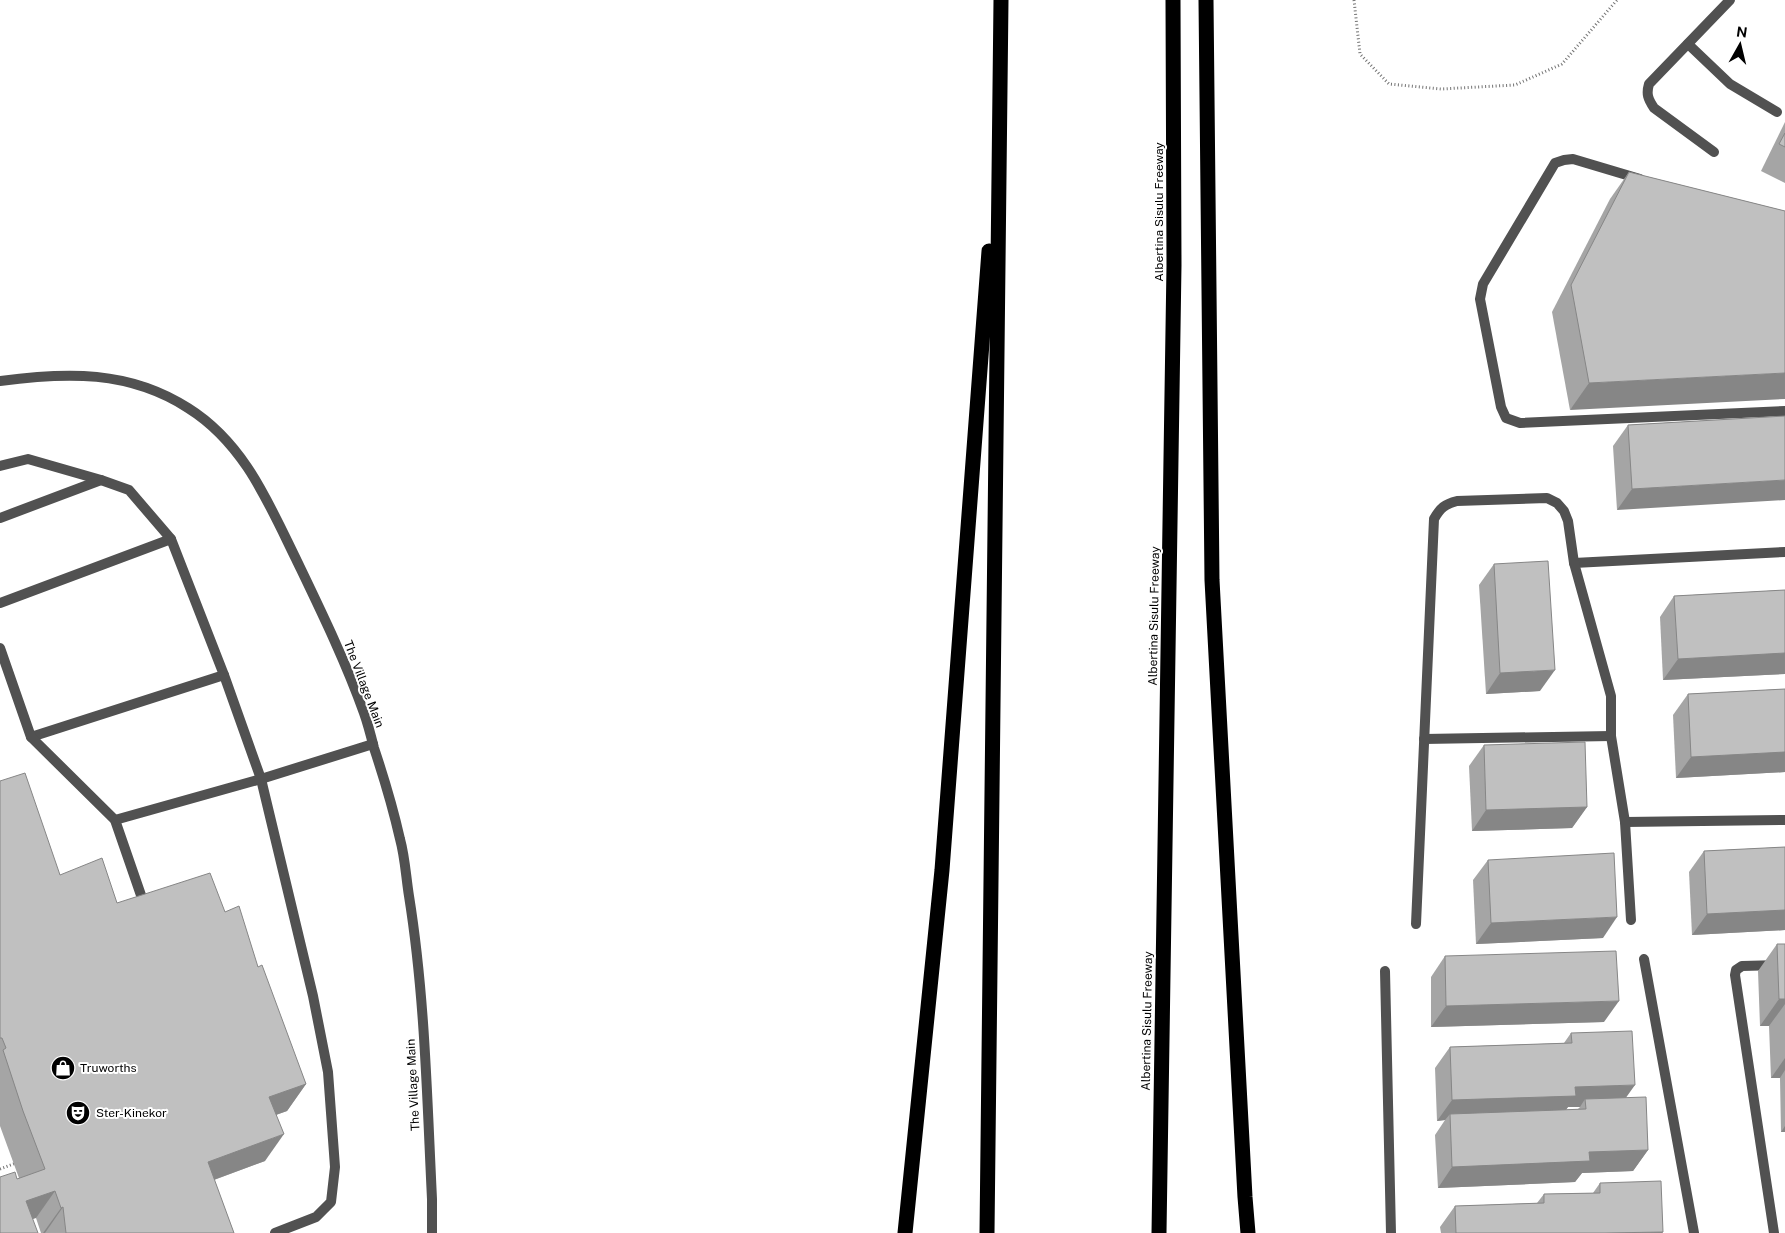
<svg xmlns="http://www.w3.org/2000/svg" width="1785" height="1233" viewBox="0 0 1785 1233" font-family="'Public Sans',sans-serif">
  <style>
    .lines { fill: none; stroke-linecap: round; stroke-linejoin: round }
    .path { stroke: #737373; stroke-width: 3; stroke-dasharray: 1 2.5; stroke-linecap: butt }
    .lane { stroke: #515151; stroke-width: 10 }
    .highway { stroke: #000; stroke-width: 15 }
    .wall { fill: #a5a5a5; fill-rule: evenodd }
    .shaded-wall { fill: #868686 }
    .building { fill: #c0c0c0; stroke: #868686 }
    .labels { text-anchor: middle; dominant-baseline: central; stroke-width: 4; stroke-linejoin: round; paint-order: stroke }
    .street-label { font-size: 12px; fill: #000; stroke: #fff }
    .poi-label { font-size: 12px; fill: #000; stroke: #fff; text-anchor: start }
  </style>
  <rect width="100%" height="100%" fill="#fff"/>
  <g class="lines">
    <g class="path">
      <polyline points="1354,0 1360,54 1389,84 1441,89 1515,85 1562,64 1617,0"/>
      <polyline points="0,1169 16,1163"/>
    </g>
    <g class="lane">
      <polyline points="1688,44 1730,84 1777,112"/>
      <path d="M1714 152 1654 108C1648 99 1646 94 1649 84L1730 0"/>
      <polyline points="1640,179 1573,159 1564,160 1555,163 1483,284 1480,299 1501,407 1506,418 1520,423 1785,411"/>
      <path d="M0 381C66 372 129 370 188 408 244 443 268 502 296 559 320 609 345 660 364 713 368 724 371 736 374 748 384 778 393 808 400 839 405 857 406 877 409 896 425 996 427 1098 432 1199V1233"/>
      <polyline points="0,466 28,459 101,480 129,490 171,539 224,675 31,737"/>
      <polyline points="0,518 101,480"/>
      <polyline points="1574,563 1785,552"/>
      <polyline points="0,603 171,539"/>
      <polyline points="0,648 31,737 115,820 143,901"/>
      <polyline points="224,675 261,779 313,996 328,1072 335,1167 331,1202 316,1217 275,1233"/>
      <polyline points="1424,739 1611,736"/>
      <polyline points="115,820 261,779 373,744"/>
      <polyline points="1625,822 1785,820"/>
      <path d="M1416 924 1434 519C1440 508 1445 504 1457 501L1547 498 1557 503 1564 511 1568 521 1574 563 1611 696V736L1625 822 1631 920"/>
      <polyline points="1644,959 1694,1233"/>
      <polyline points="1385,971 1391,1233"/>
      <polyline points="1774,1233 1735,975 1736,970 1742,966 1785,965"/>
    </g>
    <g class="highway">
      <polyline points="1206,0 1212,580 1245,1197 1248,1233"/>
      <polyline points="905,1233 942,870 989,251"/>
      <polyline points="987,1233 1001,0"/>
      <polyline points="1159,1233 1174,265 1173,0"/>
    </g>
  </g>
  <g class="wall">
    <polygon points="1785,122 1785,183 1761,171"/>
    <polygon points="1629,172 1785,211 1570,410 1552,312 1610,199"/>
    <polygon points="1785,416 1617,510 1613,446 1628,425"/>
    <polygon points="1494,564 1540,691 1486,694 1479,585"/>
    <polygon points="1785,590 1785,674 1663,680 1660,617 1674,596"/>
    <polygon points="1785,689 1785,772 1676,778 1673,715 1688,694"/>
    <polygon points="1484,745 1587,807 1572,828 1472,831 1469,766"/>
    <polygon points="0,781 60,875 117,903 225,912 258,967 306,1084 287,1111 276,1115 265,1161 214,1180 234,1233 41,1233 36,1218 17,1179 19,1178 0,1126"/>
    <polygon points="1785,847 1785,930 1692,935 1689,872 1704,851"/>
    <polygon points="1488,860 1603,938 1476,944 1473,880"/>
    <polygon points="1777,944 1785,944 1785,1132 1781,1132 1780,1078 1771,1078 1769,1026 1760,1026 1758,971"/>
    <polygon points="1445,956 1604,1022 1431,1027 1431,977"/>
    <path d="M1571 1033 1626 1097 1648 1150 1633 1171 1582 1173 1575 1182 1438 1188 1435 1135 1445 1120 1437 1121 1435 1068 1450 1047 1564 1043ZM1568 1107H1580L1578 1109 1566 1110Z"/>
    <polygon points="1600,1183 1663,1232 1662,1233 1441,1233 1440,1227 1455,1206 1537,1203 1544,1194 1593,1193"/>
  </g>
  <g class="shaded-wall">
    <polygon points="1785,373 1785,399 1570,410 1589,383"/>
    <polygon points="1785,480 1785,500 1617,510 1632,489"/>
    <polygon points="1785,653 1785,674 1663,680 1678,659"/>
    <polygon points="1555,670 1540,691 1486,694 1500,673"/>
    <polygon points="1785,752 1785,772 1676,778 1691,757"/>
    <polygon points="1587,807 1572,828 1472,831 1486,810"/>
    <polygon points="1785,910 1785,930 1692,935 1707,914"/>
    <polygon points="1617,917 1603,938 1476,944 1491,923"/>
    <polygon points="1779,999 1785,999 1785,1004 1769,1026 1760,1026"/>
    <polygon points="1619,1001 1604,1022 1431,1027 1446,1006"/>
    <polygon points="1785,1058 1785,1070 1780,1078 1771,1078"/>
    <polygon points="306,1084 287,1111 250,1124 269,1097"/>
    <polygon points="1635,1085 1620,1106 1585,1099 1580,1107 1568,1107 1561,1116 1450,1114 1445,1120 1437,1121 1452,1100 1575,1087"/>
    <polygon points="1785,1126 1785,1132 1781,1132"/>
    <polygon points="284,1134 265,1161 189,1189 208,1162"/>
    <polygon points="1648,1150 1633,1171 1582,1173 1575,1182 1438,1188 1452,1167 1589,1152"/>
    <polygon points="55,1191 36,1218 7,1228 26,1201"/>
    <polygon points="63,1207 45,1233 43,1233 61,1208"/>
    <polygon points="1663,1232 1662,1233 1605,1233"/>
  </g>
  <g class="building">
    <polygon points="1785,133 1785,147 1779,144"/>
    <polygon points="1629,172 1785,211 1785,373 1589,383 1571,285"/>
    <polygon points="1785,416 1785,480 1632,489 1628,425"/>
    <polygon points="1548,561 1555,670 1500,673 1494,564"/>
    <polygon points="1785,590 1785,653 1678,659 1674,596"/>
    <polygon points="1785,689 1785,752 1691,757 1688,694"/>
    <polygon points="1585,742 1587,807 1486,810 1484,745"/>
    <polygon points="25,773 60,875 102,858 117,903 210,873 225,912 239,906 258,967 262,965 306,1084 269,1097 284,1134 208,1162 234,1233 66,1233 63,1207 61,1208 55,1191 26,1201 38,1233 0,1233 0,1177 15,1172 17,1179 45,1169 23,1111 3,1050 6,1048 2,1038 0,1038 0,781"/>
    <polygon points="1785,847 1785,910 1707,914 1704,851"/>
    <polygon points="1614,853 1617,917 1491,923 1488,860"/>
    <polygon points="1777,944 1785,944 1785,999 1779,999"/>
    <polygon points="1616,951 1619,1001 1446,1006 1445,956"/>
    <polygon points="1632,1031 1635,1085 1575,1087 1576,1096 1452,1100 1450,1047 1572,1043 1571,1033"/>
    <polygon points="1646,1097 1648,1150 1589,1152 1590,1161 1452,1167 1450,1114 1586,1109 1585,1099"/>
    <polygon points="1661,1181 1663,1232 1605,1233 1456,1233 1455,1206 1544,1203 1544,1194 1600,1193 1600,1183"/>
  </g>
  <defs>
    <g id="shop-disc" transform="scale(1.25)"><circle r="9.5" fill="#000" stroke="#fff"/><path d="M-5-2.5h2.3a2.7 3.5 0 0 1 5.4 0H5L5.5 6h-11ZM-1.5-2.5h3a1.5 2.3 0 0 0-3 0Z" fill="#fff"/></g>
    <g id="theatre-disc" transform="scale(1.25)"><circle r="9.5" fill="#000" stroke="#fff"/><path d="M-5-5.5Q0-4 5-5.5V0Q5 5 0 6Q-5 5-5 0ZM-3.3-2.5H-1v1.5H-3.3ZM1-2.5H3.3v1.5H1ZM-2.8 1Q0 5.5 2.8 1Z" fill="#fff"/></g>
  </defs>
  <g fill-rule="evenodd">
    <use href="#shop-disc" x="63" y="1068"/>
    <use href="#theatre-disc" x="78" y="1113"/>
  </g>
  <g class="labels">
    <g class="street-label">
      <text transform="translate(1159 212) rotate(-90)">Albertina Sisulu Freeway</text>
      <text transform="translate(1154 616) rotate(-89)">Albertina Sisulu Freeway</text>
      <text transform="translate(364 684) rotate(69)">The Village Main</text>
      <text transform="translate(1147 1021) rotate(-89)">Albertina Sisulu Freeway</text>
      <text transform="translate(413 1085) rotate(-93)">The Village Main</text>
    </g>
    <g class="poi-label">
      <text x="80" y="1068">Truworths</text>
      <text x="96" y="1113">Ster-Kinekor</text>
    </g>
  </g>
  <g transform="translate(1740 45) rotate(8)" stroke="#ffffff" stroke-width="4" paint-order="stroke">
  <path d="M0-4L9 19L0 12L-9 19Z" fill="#000000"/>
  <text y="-8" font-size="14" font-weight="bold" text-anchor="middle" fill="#000000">N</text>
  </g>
</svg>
